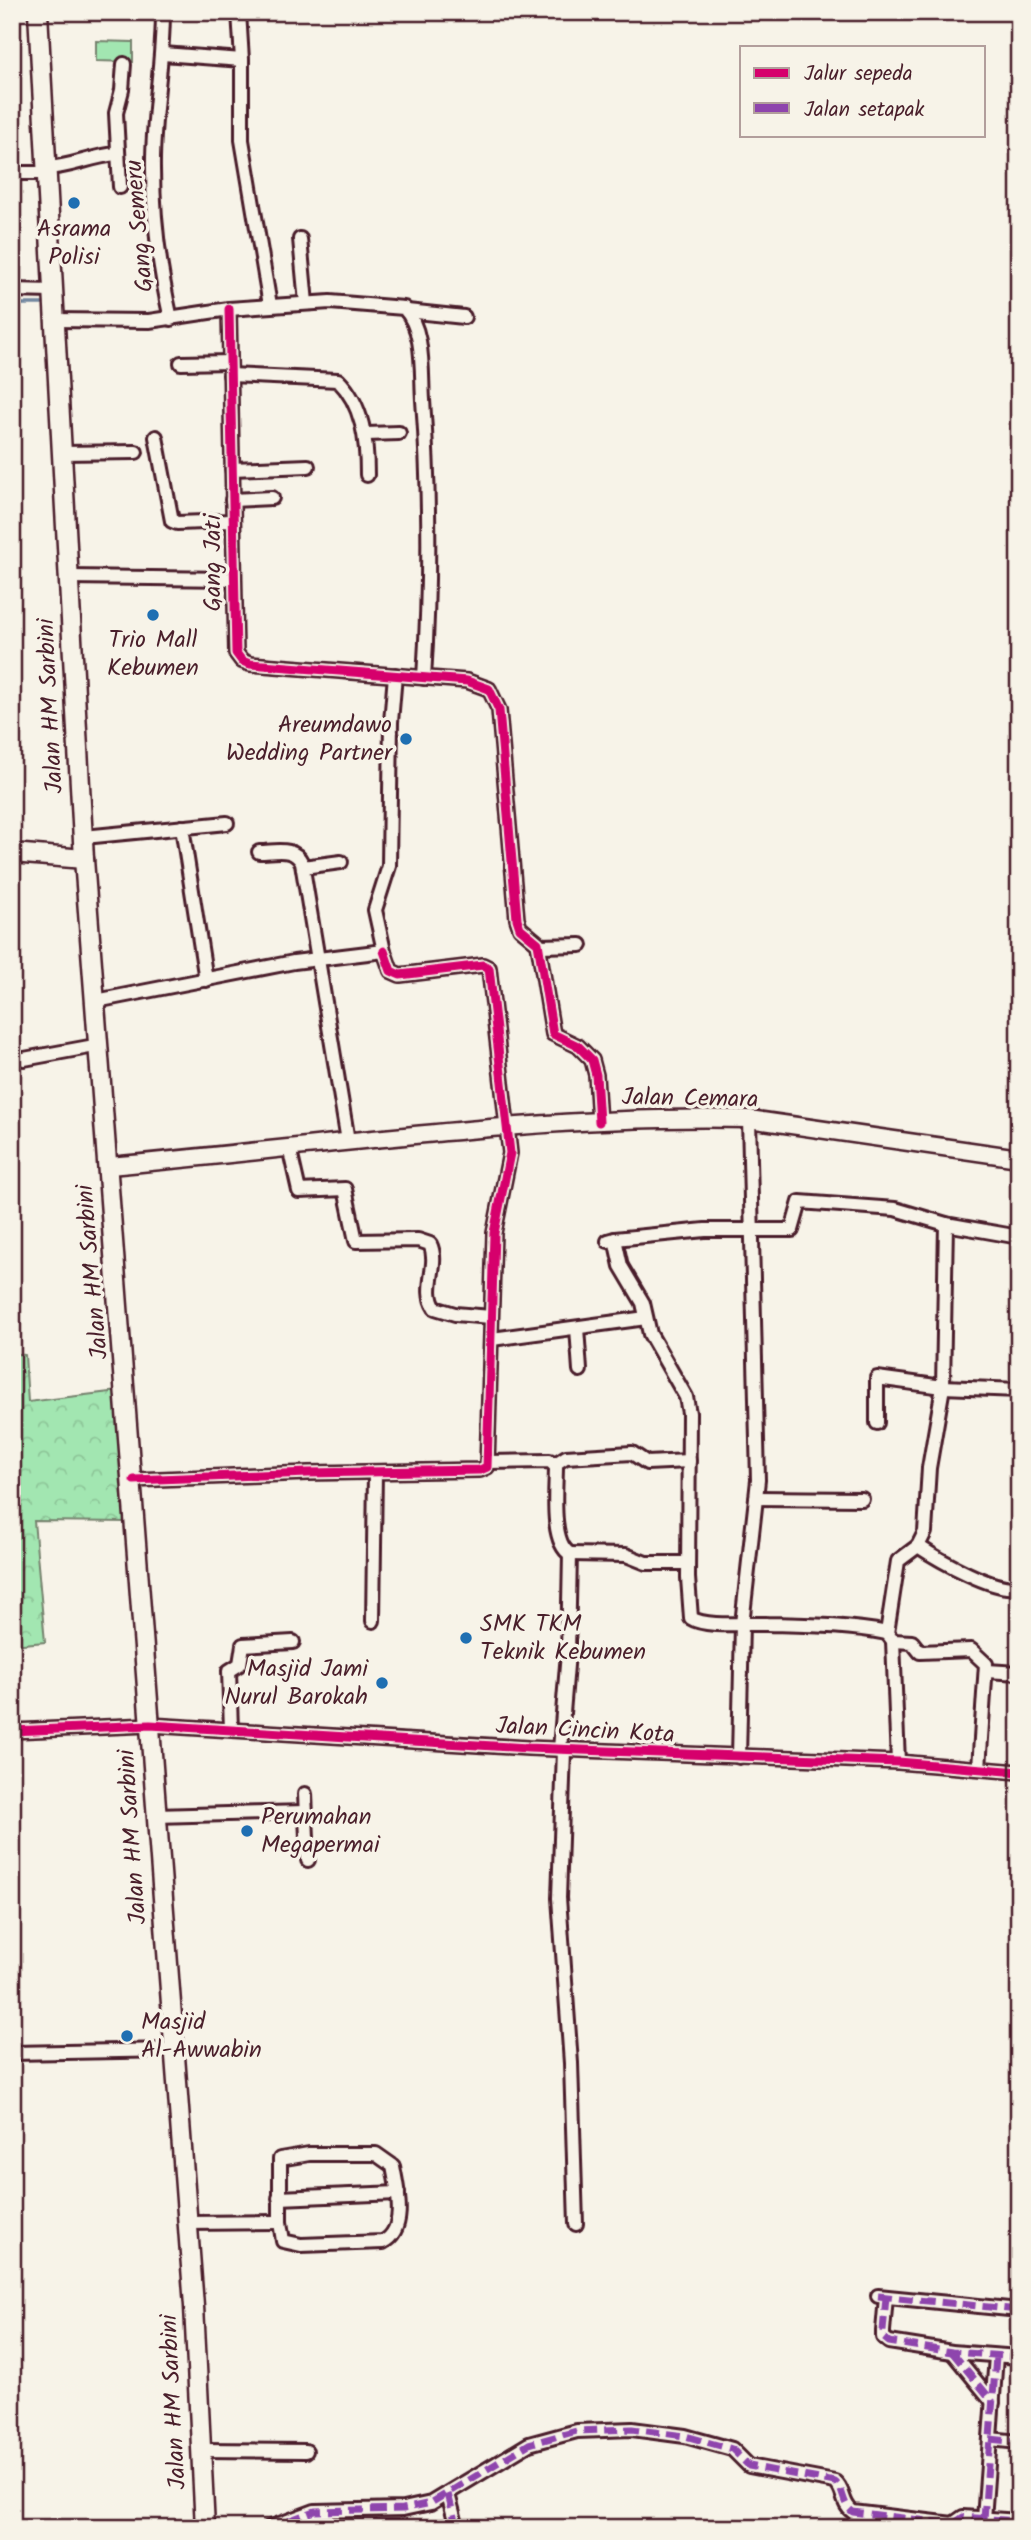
<svg xmlns="http://www.w3.org/2000/svg" width="1031" height="2540" viewBox="0 0 1031 2540" font-family="Kalam,sans-serif">
  <style>
    .grass { fill: #a2e6b1; stroke: #76826e; stroke-width: 2 }
    .forest { fill: url(#forest-crowns); stroke: #76826e; stroke-width: 2 }
    .lines { fill: none; stroke-linecap: round; stroke-linejoin: round }
    .stream { stroke: #71869f; stroke-width: 3.5 }
    .minor-casing { stroke: #4a1f2b; stroke-width: 18 }
    .tertiary-casing { stroke: #4a1f2b; stroke-width: 21 }
    .secondary-casing { stroke: #4a1f2b; stroke-width: 23 }
    .minor { stroke: #f7f3e8; stroke-width: 12 }
    .tertiary { stroke: #f7f3e8; stroke-width: 16 }
    .secondary { stroke: #f7f3e8; stroke-width: 18 }
    .quiet { stroke: #8e44ad; stroke-width: 7; stroke-dasharray: 14 7; stroke-linecap: butt }
    .cycleway-casing { stroke: #f7f3e8; stroke-width: 13 }
    .cycleway { stroke: #d6006c; stroke-width: 9 }
    .poi-dot { fill: #1f6fb2; stroke: #f7f3e8; stroke-width: 2.5 }
    .labels { text-anchor: middle; dominant-baseline: central; stroke-width: 7; stroke-linejoin: round; paint-order: stroke }
    .street-label { font-size: 24px; fill: #4a1f2b; stroke: #f7f3e8 }
    .poi-label { font-size: 24px; fill: #4a1f2b; stroke: #f7f3e8; text-anchor: start }
  </style>
  <defs>
    <pattern id="forest-crowns" width="20" height="18" patternUnits="userSpaceOnUse" patternTransform="scale(1.75)"><rect width="20" height="18" fill="#a2e6b1"/><path d="M2 6a3 3 0 1 1 6 0M12 15a3 3 0 1 1 6 0" fill="none" stroke="#8dc598"/></pattern>
  </defs>
  <rect width="100%" height="100%" fill="#f7f3e8"/>
  <filter id="ink" filterUnits="userSpaceOnUse"><feTurbulence type="fractalNoise" baseFrequency=".0143" numOctaves="2"/><feDisplacementMap in="SourceGraphic" scale="14" xChannelSelector="R" yChannelSelector="G"/><feConvolveMatrix kernelMatrix="1 2 1 2 8 2 1 2 1" color-interpolation-filters="sRGB"/></filter>
  <g filter="url(#ink)">
    <polygon class="grass" points="96,41 133,42 133,62 96,61"/>
    <polygon class="forest" points="12,1280 18,1354 25,1355 28,1402 127,1390 129,1522 34,1521 45,1642 12,1645"/>
    <g class="lines">
      <polyline class="stream" points="12,304 49,304"/>
      <g class="minor-casing">
        <g id="minor">
          <path d="M163 12C163 65 152 117 153 169 153 218 160 271 171 319"/>
          <polyline points="163,54 242,60 239,12"/>
          <polyline points="242,60 242,140 270,305"/>
          <path d="M46 168C72 167 91 156 117 154"/>
          <polyline points="12,173 46,173"/>
          <polyline points="120,187 116,113 122,90 124,64"/>
          <polyline points="300,239 306,303"/>
          <polyline points="12,290 52,291"/>
          <polyline points="229,309 236,653 242,661 250,664 467,681 489,689 499,710 517,919 520,928 538,943 553,1034 578,1046 592,1060 596,1075 599,1122"/>
          <polyline points="407,311 464,317"/>
          <path d="M54 320 149 321 229 309 330 302 404 308C425 330 421 372 423 400 430 494 430 584 424 678"/>
          <polyline points="181,363 230,362"/>
          <path d="M230 375 338 380C363 405 367 441 367 475"/>
          <polyline points="366,434 399,433"/>
          <polyline points="156,437 172,521 177,523 232,521"/>
          <polyline points="62,453 136,452"/>
          <polyline points="232,469 308,466"/>
          <polyline points="232,500 272,498"/>
          <polyline points="69,577 233,579"/>
          <polyline points="182,827 206,980"/>
          <polyline points="84,837 227,823"/>
          <path d="M259 852C276 852 294 846 302 863L348 1141"/>
          <polyline points="303,867 341,862"/>
          <polyline points="539,946 581,945"/>
          <polyline points="96,1001 294,962 384,951 375,910 389,866 391,722 395,675"/>
          <polyline points="24,1059 100,1045"/>
          <path d="M289 1147 299 1191 345 1189 356 1241 418 1240 430 1244C440 1264 422 1289 435 1308L455 1314 491 1317"/>
          <polyline points="615,1239 705,1230 792,1230 800,1202 895,1209 946,1224 1019,1237"/>
          <path d="M608 1241 615 1239 621 1266 643 1303 650 1334 686 1397 689 1413 688 1578 691 1618C706 1628 748 1623 767 1624 807 1625 848 1625 887 1633"/>
          <polyline points="577,1328 580,1370"/>
          <polyline points="492,1339 646,1318"/>
          <polyline points="877,1423 877,1378 943,1387 1019,1390"/>
          <path d="M488 1462 550 1461 556 1467C556 1488 550 1542 570 1554L568 1653 560 1749"/>
          <polyline points="555,1464 566,1457 632,1453 647,1463 689,1461"/>
          <polyline points="134,1480 308,1473 480,1470 487,1467 494,1233 510,1153 489,968 483,965 400,975 391,971 384,951"/>
          <polyline points="756,1498 862,1499"/>
          <path d="M918 1546C936 1558 999 1595 1019 1586"/>
          <polyline points="570,1554 626,1555 646,1563 688,1563"/>
          <polyline points="373,1621 375,1472"/>
          <polyline points="893,1641 912,1642 920,1652 971,1650 986,1664 979,1768"/>
          <polyline points="987,1671 1019,1673"/>
          <polyline points="231,1729 229,1671 240,1664 243,1645 293,1642"/>
          <polyline points="12,1731 150,1725 528,1748 898,1762 1019,1772"/>
          <polyline points="564,1750 559,1898 571,2063 576,2224"/>
          <polyline points="739,1757 742,1624 758,1480 749,1119"/>
          <polyline points="898,1762 893,1641 887,1633 898,1561 918,1546 925,1532 929,1468 943,1387 946,1224"/>
          <polyline points="305,1794 308,1860"/>
          <polyline points="156,1816 305,1812"/>
          <polyline points="12,2053 173,2050"/>
          <path d="M309 2154H376L393 2166C397 2189 408 2229 383 2242L301 2245 283 2241 280 2222V2159Z"/>
          <polyline points="279,2198 398,2193"/>
          <polyline points="187,2223 280,2222"/>
          <polyline points="878,2296 1019,2310"/>
          <polyline points="886,2297 883,2331 883,2337 889,2342 952,2352 1019,2357"/>
          <polyline points="952,2352 993,2402"/>
          <polyline points="990,2439 1019,2442"/>
          <polyline points="200,2450 306,2451"/>
          <polyline points="448,2494 457,2528"/>
          <polyline points="984,2519 996,2356"/>
          <polyline points="953,2524 963,2517 1019,2521"/>
          <path d="M269 2528 315 2511 403 2509 431 2503 529 2444 577 2431 632 2429 685 2436 732 2449 749 2466 835 2482C845 2490 841 2504 853 2512L953 2524 952 2528"/>
        </g>
      </g>
      <g class="tertiary-casing">
        <path id="tertiary" d="M109 1166C322 1147 534 1114 749 1119L1019 1158"/>
      </g>
      <g class="secondary-casing">
        <g id="secondary">
          <polyline points="38,12 84,859 194,2306 205,2528"/>
          <polyline points="12,853 84,859"/>
        </g>
      </g>
      <use href="#minor" class="minor"/>
      <use href="#tertiary" class="tertiary"/>
      <use href="#secondary" class="secondary"/>
      <g class="quiet">
        <polyline points="878,2296 1019,2310"/>
        <polyline points="886,2297 883,2331 883,2337 889,2342 952,2352 1019,2357"/>
        <polyline points="952,2352 993,2402"/>
        <polyline points="990,2439 1019,2442"/>
        <polyline points="448,2494 457,2528"/>
        <polyline points="984,2519 996,2356"/>
        <polyline points="953,2524 963,2517 1019,2521"/>
        <path d="M269 2528 315 2511 403 2509 431 2503 529 2444 577 2431 632 2429 685 2436 732 2449 749 2466 835 2482C845 2490 841 2504 853 2512L953 2524 952 2528"/>
      </g>
      <g class="cycleway-casing">
        <g id="cycleway">
          <polyline points="229,309 236,653 242,661 250,664 467,681 489,689 499,710 517,919 520,928 538,943 553,1034 578,1046 592,1060 596,1075 599,1122"/>
          <polyline points="134,1480 308,1473 480,1470 487,1467 494,1233 510,1153 489,968 483,965 400,975 391,971 384,951"/>
          <polyline points="12,1731 150,1725 528,1748 898,1762 1019,1772"/>
        </g>
      </g>
      <use href="#cycleway" class="cycleway"/>
    </g>
  </g>
  <g class="poi-dot">
    <circle cx="74" cy="203" r="7"/>
    <circle cx="153" cy="615" r="7"/>
    <circle cx="406" cy="739" r="7"/>
    <circle cx="466" cy="1638" r="7"/>
    <circle cx="382" cy="1683" r="7"/>
    <circle cx="247" cy="1831" r="7"/>
    <circle cx="127" cy="2036" r="7"/>
  </g>
  <g class="labels">
    <g class="street-label">
      <text transform="translate(140 226) rotate(-95)">Gang Semeru</text>
      <text transform="translate(213 563) rotate(-90)">Gang Jati</text>
      <text transform="translate(51 706) rotate(-93)">Jalan HM Sarbini</text>
      <text transform="translate(690 1099) rotate(1)">Jalan Cemara</text>
      <text transform="translate(93 1272) rotate(-95)">Jalan HM Sarbini</text>
      <text transform="translate(585 1731) rotate(3)">Jalan Cincin Kota</text>
      <text transform="translate(133 1837) rotate(-94)">Jalan HM Sarbini</text>
      <text transform="translate(174 2402) rotate(-93)">Jalan HM Sarbini</text>
    </g>
    <g class="poi-label">
      <text x="74" y="229" text-anchor="middle">Asrama<tspan x="74" dy="28">Polisi</tspan></text>
      <text x="153" y="640" text-anchor="middle">Trio Mall<tspan x="153" dy="28">Kebumen</tspan></text>
      <text x="392" y="725" text-anchor="end">Areumdawo<tspan x="392" dy="28">Wedding Partner</tspan></text>
      <text x="480" y="1624">SMK TKM<tspan x="480" dy="28">Teknik Kebumen</tspan></text>
      <text x="368" y="1669" text-anchor="end">Masjid Jami<tspan x="368" dy="28">Nurul Barokah</tspan></text>
      <text x="261" y="1817">Perumahan<tspan x="261" dy="28">Megapermai</tspan></text>
      <text x="141" y="2022">Masjid<tspan x="141" dy="28">Al-Awwabin</tspan></text>
    </g>
  </g>
  <rect width="1031" height="2540" fill="none" stroke="#f7f3e8" stroke-width="42"/>
  <rect x="21" y="21" width="989" height="2498" fill="none" stroke="#4a1f2b" stroke-width="2.5" filter="url(#ink)"/>
  <rect x="740" y="46" width="245" height="91" fill="#f7f3e8" stroke="#b29e9c" stroke-width="2"/>
  <rect x="754" y="68" width="35" height="10" fill="#d6006c" stroke="#b29e9c" stroke-width="2"/>
  <text x="804" y="80" font-size="21" fill="#4a1f2b">Jalur sepeda</text>
  <rect x="754" y="103" width="35" height="10" fill="#8e44ad" stroke="#b29e9c" stroke-width="2"/>
  <text x="804" y="116" font-size="21" fill="#4a1f2b">Jalan setapak</text>
</svg>
